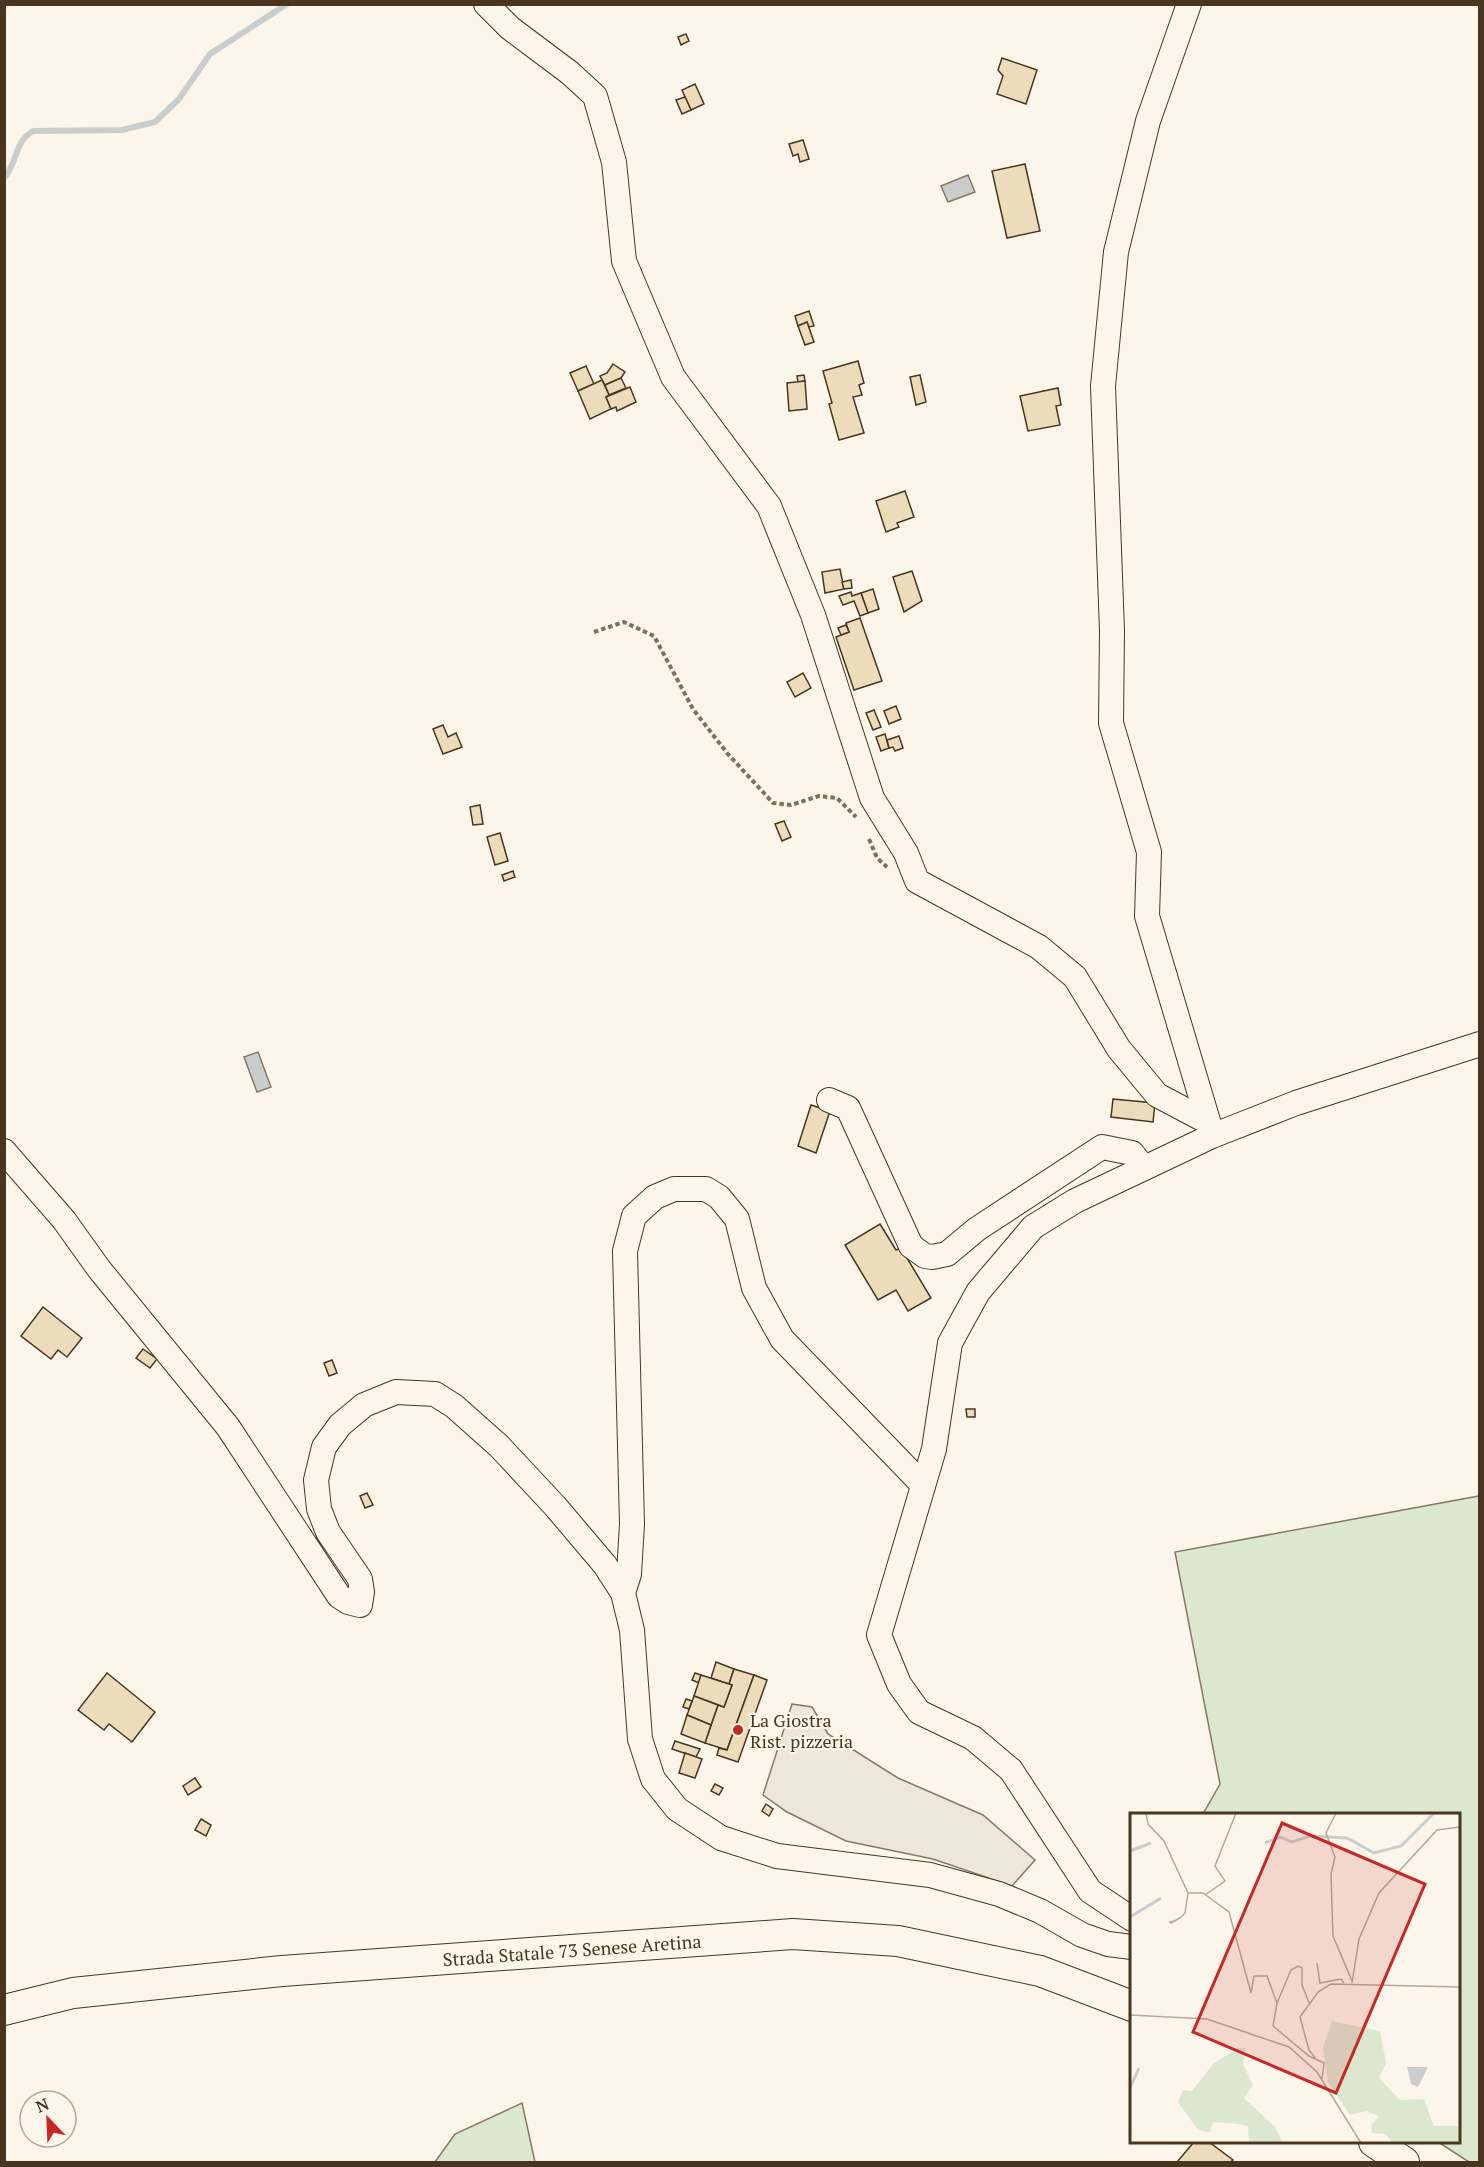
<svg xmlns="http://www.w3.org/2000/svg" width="1484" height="2167" viewBox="0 0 1484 2167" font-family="'PT Serif',serif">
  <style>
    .green { fill: #dce7d0; stroke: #887966; stroke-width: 1.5 }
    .parking { fill: #ede7d9; stroke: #887966; stroke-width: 1.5 }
    .water { fill: #c9cecd; stroke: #887966; stroke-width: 1.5 }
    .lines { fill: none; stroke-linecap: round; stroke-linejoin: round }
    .stream { stroke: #c9cecd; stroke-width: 6 }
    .building { fill: #ecdcbc; stroke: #4a3520; stroke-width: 1.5 }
    .minor-casing { stroke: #4a3520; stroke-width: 26 }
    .major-casing { stroke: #4a3520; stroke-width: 32 }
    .path { stroke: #7f6f5c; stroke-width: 4; stroke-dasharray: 4.5 3; stroke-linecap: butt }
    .minor { stroke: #fbf6e9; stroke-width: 24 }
    .major { stroke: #fbf6e9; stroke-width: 30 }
    .poi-dot { fill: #c62828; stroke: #fbf6e9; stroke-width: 2 }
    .labels { text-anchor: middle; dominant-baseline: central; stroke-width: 4.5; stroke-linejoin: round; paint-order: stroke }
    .poi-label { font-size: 18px; fill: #4a3520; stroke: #fbf6e9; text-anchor: start }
    .street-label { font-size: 18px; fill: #4a3520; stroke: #fbf6e9 }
    .inset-river { fill: none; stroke: #c9cecd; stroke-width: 3 }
    .inset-road { fill: none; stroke: #b4a999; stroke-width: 1.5 }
    .view { fill: #c62828; fill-opacity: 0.15; stroke: #c62828; stroke-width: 3 }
    .inset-edge { fill: none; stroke: #4a3520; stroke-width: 3 }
  </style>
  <rect width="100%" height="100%" fill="#fbf6e9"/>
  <g class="green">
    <polygon points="1479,1496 1480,2162 1469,2162 1438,2142 1458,2142 1458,1814 1203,1814 1220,1784 1175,1552"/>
    <polygon points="522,2103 535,2162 435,2162 455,2134"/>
  </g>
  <polygon class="parking" points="792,1704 812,1707 828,1734 898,1778 983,1815 1035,1860 1012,1886 933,1859 846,1841 787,1812 763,1795"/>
  <g class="water">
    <polygon points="968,175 975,192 948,202 941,186"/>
    <polygon points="258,1052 271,1087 257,1092 244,1057"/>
  </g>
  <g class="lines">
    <path class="stream" d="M4 178C18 162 14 142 33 131L122 130 155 122 179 99 210 54 287 4"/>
  </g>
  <g class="building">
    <polygon points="686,34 689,41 681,45 678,37"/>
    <polygon points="1002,58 1037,70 1026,104 997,94 1003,76 998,70"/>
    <polygon points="695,84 704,104 691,110 682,90"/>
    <polygon points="685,97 691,110 682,114 676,100"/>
    <polygon points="803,140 809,159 800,162 798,154 793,156 789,144"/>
    <polygon points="1025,164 1040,231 1007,238 992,171"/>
    <polygon points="809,311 814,326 809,327 807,322 798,326 795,316"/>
    <polygon points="807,322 814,342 805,345 798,326"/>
    <polygon points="858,361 864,383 859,385 862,395 853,397 864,433 839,440 829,404 832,403 823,371"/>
    <polygon points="613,364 625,372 621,378 605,385 600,376 607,373"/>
    <polygon points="586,366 594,384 578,391 570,373"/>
    <polygon points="804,375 805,381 798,382 797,376"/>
    <polygon points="920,375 926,402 916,405 910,377"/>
    <polygon points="621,378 626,388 609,395 605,385"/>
    <polygon points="602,380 609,395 606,397 611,409 590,419 578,391"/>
    <polygon points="805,381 807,409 789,411 787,383"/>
    <polygon points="630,387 636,402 617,411 616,407 611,409 606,397"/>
    <polygon points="1058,388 1061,405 1056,406 1060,425 1028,431 1020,396"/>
    <polygon points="905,491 914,517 897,523 899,527 886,532 876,501"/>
    <polygon points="840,569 844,589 825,593 822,572"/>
    <polygon points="912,571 922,601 904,612 893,577"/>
    <polygon points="851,580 852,588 844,589 842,582"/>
    <polygon points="873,589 879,609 868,613 861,593"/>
    <polygon points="851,592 852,596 861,593 868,613 860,616 854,601 843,605 839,596"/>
    <polygon points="860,618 882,681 854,690 836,637 849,632 846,623"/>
    <polygon points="846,625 849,632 841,635 838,628"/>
    <polygon points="803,673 811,688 795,697 787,682"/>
    <polygon points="896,706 901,719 889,724 884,711"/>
    <polygon points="874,710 881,727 873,730 866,713"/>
    <polygon points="443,725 448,737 456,733 462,747 443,754 433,729"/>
    <polygon points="885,734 889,748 881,751 876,737"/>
    <polygon points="899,736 903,748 895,751 893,747 889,748 887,740"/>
    <polygon points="480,805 483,824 473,825 470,807"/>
    <polygon points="784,821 791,837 782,841 775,824"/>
    <polygon points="500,833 508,861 495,865 487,837"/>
    <polygon points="513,871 515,877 504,881 502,875"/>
    <polygon points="1113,1099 1155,1103 1153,1122 1111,1117"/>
    <polygon points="811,1105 830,1111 816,1153 798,1146"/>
    <polygon points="880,1224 896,1250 901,1248 931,1298 908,1311 896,1290 878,1300 845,1245"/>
    <polygon points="43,1307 82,1338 67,1357 58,1350 51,1359 21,1336"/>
    <polygon points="143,1349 157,1359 150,1368 136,1358"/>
    <polygon points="332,1360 337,1373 329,1376 324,1363"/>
    <polygon points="966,1409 975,1409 975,1417 967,1417"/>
    <polygon points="367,1493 373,1505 365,1508 360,1496"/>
    <polygon points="716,1662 734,1669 729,1684 711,1678"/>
    <polygon points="734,1669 754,1675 727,1750 705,1743 718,1705 724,1707 732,1685 729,1684"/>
    <polygon points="107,1673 155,1712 132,1742 109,1724 104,1730 78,1710"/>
    <polygon points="695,1673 701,1675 699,1683 692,1680"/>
    <polygon points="701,1675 732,1685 724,1707 694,1696"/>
    <polygon points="754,1675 767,1680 738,1762 717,1755 719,1748 727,1750"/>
    <polygon points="694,1696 718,1705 711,1725 687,1715"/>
    <polygon points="686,1699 692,1701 689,1709 683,1707"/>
    <polygon points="687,1715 711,1725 705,1743 681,1734"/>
    <polygon points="675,1741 700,1749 696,1757 672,1749"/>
    <polygon points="685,1753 702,1759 695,1778 679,1773"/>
    <polygon points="195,1778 201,1787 188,1795 183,1786"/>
    <polygon points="715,1784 723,1788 719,1795 711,1791"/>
    <polygon points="766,1804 773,1809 769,1816 762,1811"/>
    <polygon points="201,1819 211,1825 206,1836 195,1830"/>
    <polygon points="1194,2142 1209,2142 1233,2160 1230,2162 1177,2162"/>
  </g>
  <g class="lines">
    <g class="minor-casing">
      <g id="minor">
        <polyline points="486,4 510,28 570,73 595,96 614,162 624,261 673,377 769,506 813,615 872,798 906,853 917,881 1039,947 1075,977 1119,1049 1157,1095 1208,1122"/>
        <polyline points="1189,4 1148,121 1116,252 1103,386 1112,631 1111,723 1149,852 1147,916 1211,1131"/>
        <polyline points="829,1100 848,1108 911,1246 925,1256 932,1257 947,1254 977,1229 1102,1147 1132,1153 1144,1168"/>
        <polyline points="4,1151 64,1220 99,1269 228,1427 339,1596 348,1602 360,1605 362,1592 360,1579 328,1532 319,1509 316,1480 324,1447 340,1425 364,1405 396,1392 435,1394 454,1406 499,1446 555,1506 605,1565 623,1593 632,1630 640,1739 653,1779 677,1809 721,1838 777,1856 930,1875 999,1894 1040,1911 1082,1935 1108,1944 1132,1947"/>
        <polyline points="623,1593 629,1574 632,1524 625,1251 634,1216 655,1197 674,1189 706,1189 719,1197 737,1219 754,1288 782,1339 923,1485"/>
        <polyline points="1132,1919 1090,1891 1011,1770 973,1738 919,1712 899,1684 879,1635 934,1449 950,1343 978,1292 1033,1227 1075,1201 1212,1136 1296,1103 1480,1044"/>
      </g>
    </g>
    <g class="major-casing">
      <g id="major">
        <path id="s1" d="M4 2010 73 1993 282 1971 793 1934 898 1941 1040 1971 1132 2006"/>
        <polyline points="1374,2142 1404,2162"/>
      </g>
    </g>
    <g class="path">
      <polyline points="594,632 624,622 654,636 693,709 727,753 773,803 791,805 819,796 837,798 856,817"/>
      <polyline points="869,839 877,858 887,867"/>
    </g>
    <use href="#minor" class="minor"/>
    <use href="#major" class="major"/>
  </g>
  <circle class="poi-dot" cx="738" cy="1730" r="6"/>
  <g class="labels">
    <g class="poi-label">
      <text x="750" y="1720">La Giostra<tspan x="750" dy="21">Rist. pizzeria</tspan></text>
    </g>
    <g class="street-label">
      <text stroke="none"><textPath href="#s1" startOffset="572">Strada Statale 73 Senese Aretina</textPath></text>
    </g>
  </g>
  <g transform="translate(1130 1813)">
    <rect width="330" height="330" fill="#fbf6e9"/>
    <path d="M202 208 250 218 256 250 249 265 270 287 294 286 304 313H330V330H263L255 321 242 320 241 312 249 303 236 298 220 302 198 269 193 235ZM108 235H116L113 251 123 272 114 285 145 314 153 330H119L118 313 109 311 83 309 80 319 68 317 48 289 53 277 62 278 83 251Z" fill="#dce7d0"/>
    <path d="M277 254H298L288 274 281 271Z" fill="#c9cecd"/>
    <path class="inset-river" d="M135 30 150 24 162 29 180 23 217 25 244 40 271 33 304 0M0 38 21 30M0 104 31 85M0 275 9 255"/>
    <path class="inset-road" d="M16 0 18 11 34 28 58 80 55 100 50 105 41 110 40 109 45 108M206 0 196 20 205 44 201 61 203 123 222 168M58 80H73L99 99 121 180M75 82 95 68 85 53 106 0M187 150 190 170 211 166 214 170M222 170 229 126 249 80 307 17 330 14M121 180 124 163H137L147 190 143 213 179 243 194 250 192 266M147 190 161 157 168 153 172 155V172L180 192M0 202 77 206 159 234 187 259 231 330M186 246 179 237 170 204 188 179 201 171 330 174"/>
    <path class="view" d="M152 10 295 71 206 280 63 219Z"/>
    <rect width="330" height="330" class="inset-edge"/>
  </g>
  <rect width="1484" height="2167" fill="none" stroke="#4a3520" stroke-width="12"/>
  <g transform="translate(48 2119) rotate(337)"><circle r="28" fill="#fbf6e9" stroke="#b4a999" stroke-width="1.5"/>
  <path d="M0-4.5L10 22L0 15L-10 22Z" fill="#c62828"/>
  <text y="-9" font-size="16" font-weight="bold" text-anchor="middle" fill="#4a3520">N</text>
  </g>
</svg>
